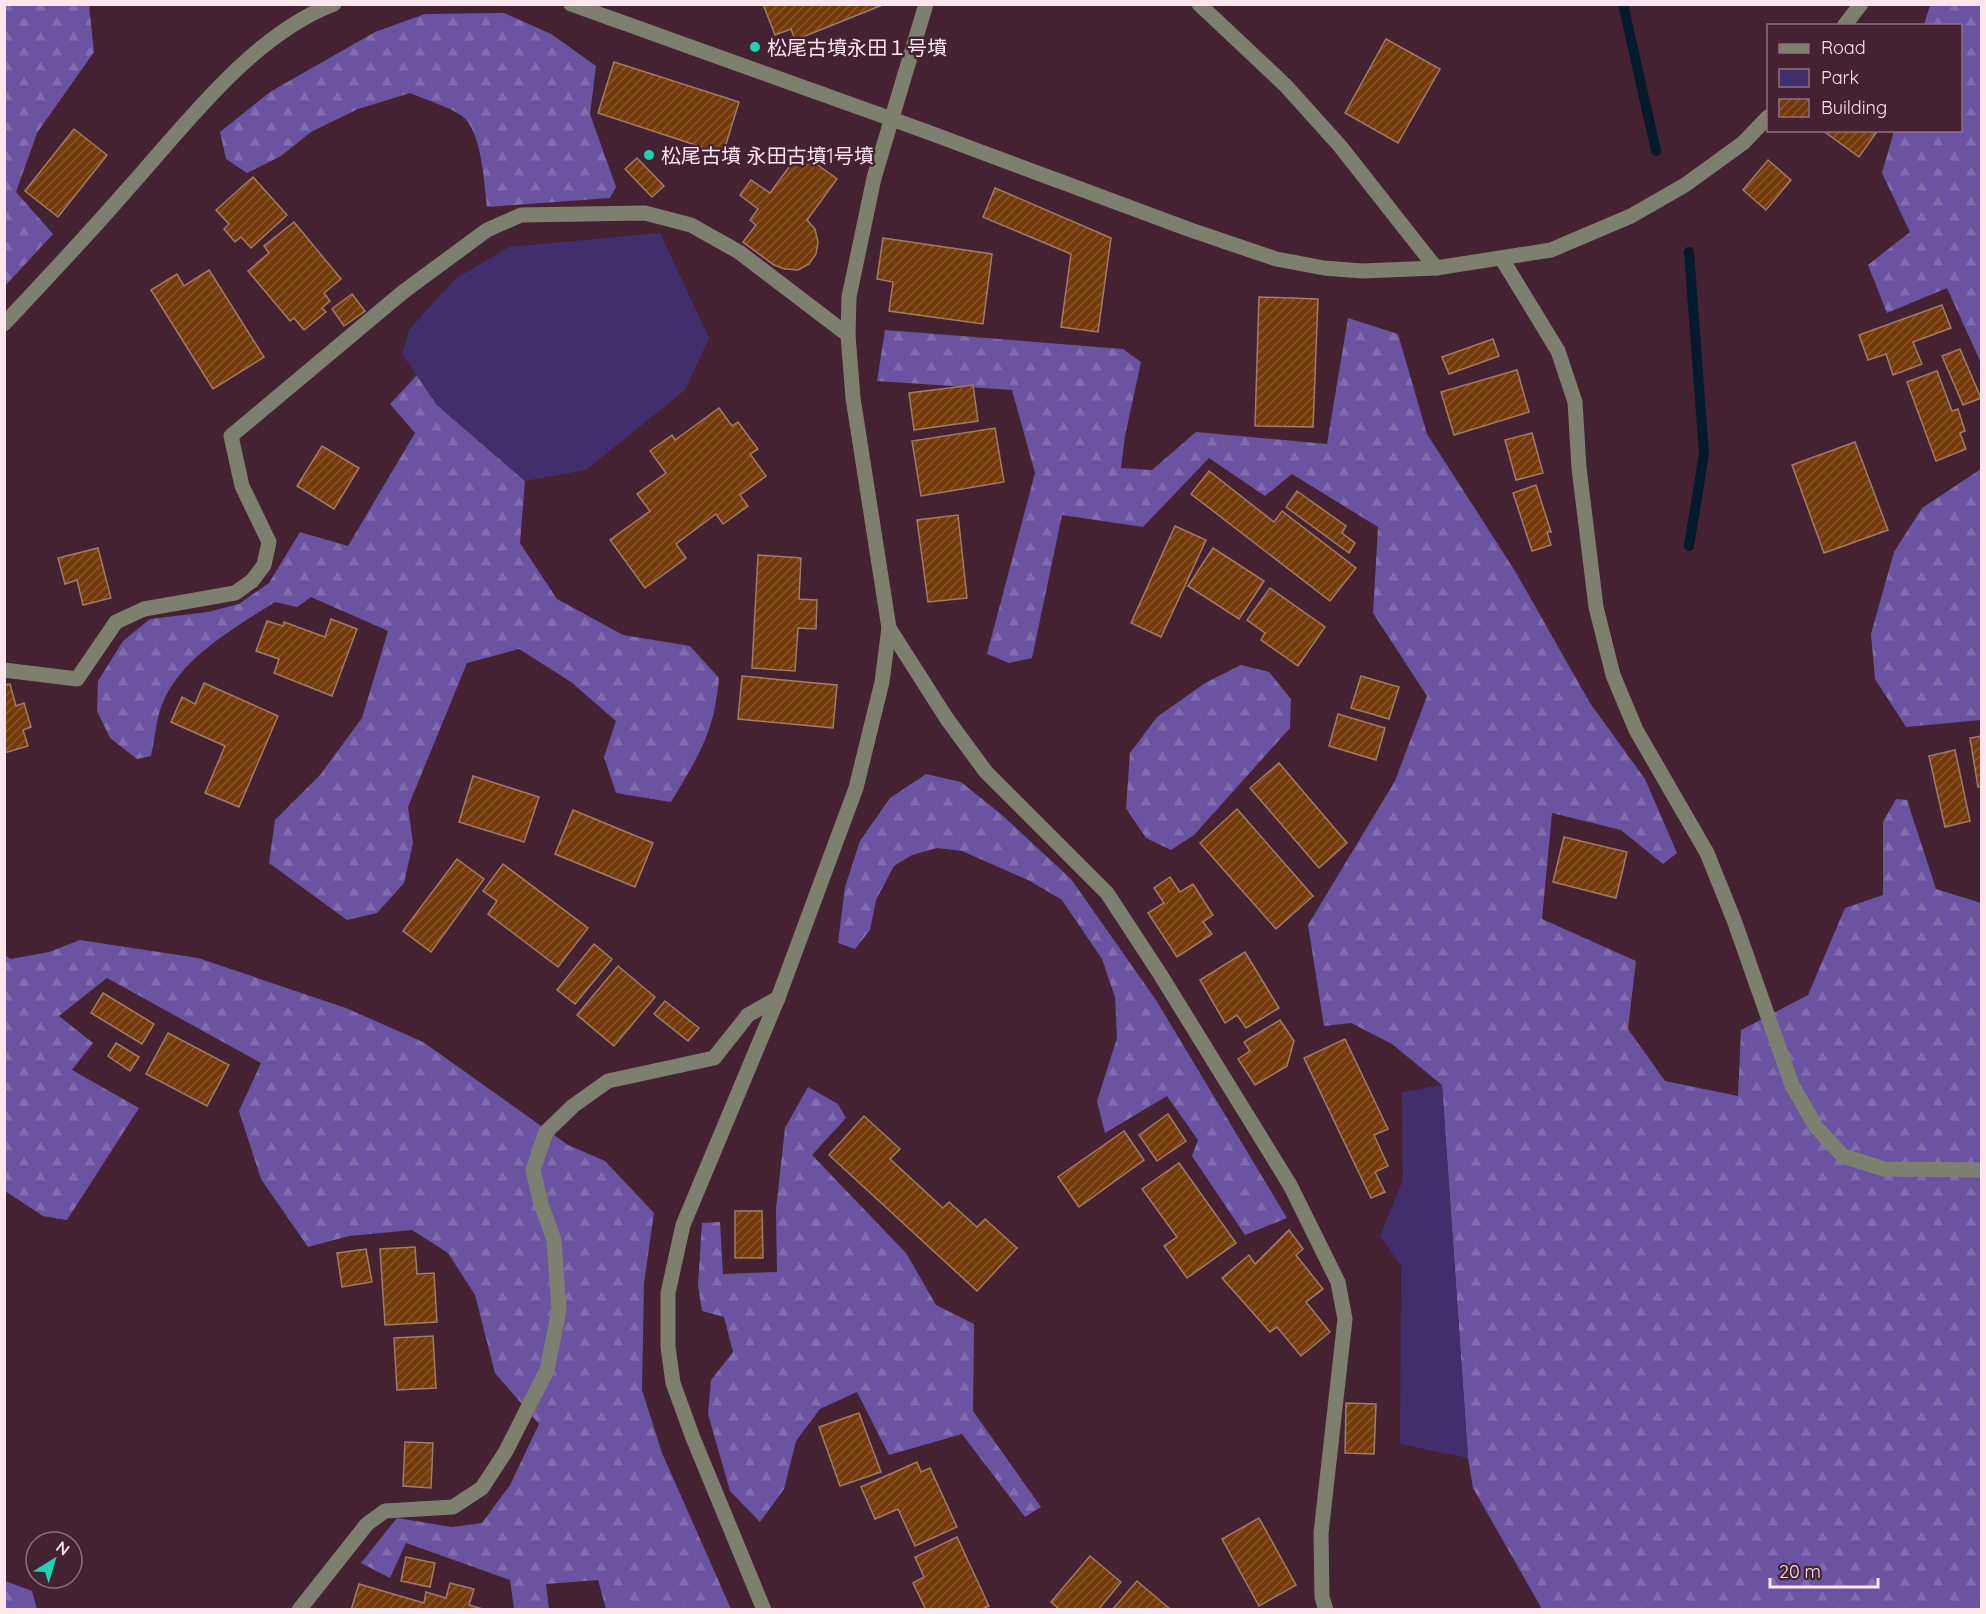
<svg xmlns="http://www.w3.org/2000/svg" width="1986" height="1614" viewBox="0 0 1986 1614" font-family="Quicksand,'Noto Sans JP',sans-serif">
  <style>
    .forest { fill: url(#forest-firs) }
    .green { fill: #412e6c }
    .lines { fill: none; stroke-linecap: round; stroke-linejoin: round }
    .stream { stroke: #001b2a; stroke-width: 10 }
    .building { fill: url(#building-hatch); stroke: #a17c64; stroke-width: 1.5 }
    .minor { stroke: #7e806f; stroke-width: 15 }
    .poi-dot { fill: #1bd5b1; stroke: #452231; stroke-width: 2 }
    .labels { text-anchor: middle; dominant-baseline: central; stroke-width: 5; stroke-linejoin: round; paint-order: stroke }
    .poi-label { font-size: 20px; fill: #fee5ee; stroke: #452231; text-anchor: start }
  </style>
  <defs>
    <pattern id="forest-firs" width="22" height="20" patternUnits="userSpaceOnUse" patternTransform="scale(1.5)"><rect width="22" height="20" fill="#6a54a2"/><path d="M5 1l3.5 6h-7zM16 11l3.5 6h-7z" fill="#806caf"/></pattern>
    <pattern id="building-hatch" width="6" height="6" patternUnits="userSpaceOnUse" patternTransform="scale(1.5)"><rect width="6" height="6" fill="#733b0a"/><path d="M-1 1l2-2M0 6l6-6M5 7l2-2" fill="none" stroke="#88572e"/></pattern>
  </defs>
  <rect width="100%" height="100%" fill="#452231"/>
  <g class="forest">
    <polygon points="5,4 89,5 94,52 37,133 16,192 53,234 5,286"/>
    <polygon points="1930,5 1981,5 1981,363 1947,288 1887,313 1868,265 1910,232 1882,173 1894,131 1960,130 1960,26 1924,25"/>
    <path d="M504 13 551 34 596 66 590 114 616 187 610 198 487 207C484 183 482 131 462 116 448 106 426 100 410 93L358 109 311 132 281 156 247 173 226 159 220 132 270 92 375 32 425 14Z"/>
    <polygon points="1348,318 1398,334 1427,434 1515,571 1590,703 1645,779 1677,853 1663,864 1621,830 1552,813 1542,919 1636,961 1628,1029 1665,1081 1738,1096 1741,1030 1808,995 1845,908 1883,895 1883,822 1896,799 1907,800 1936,889 1981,903 1981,1609 1542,1609 1473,1488 1468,1458 1442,1085 1392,1044 1351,1023 1324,1026 1308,925 1395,781 1427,696 1373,613 1378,527 1292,474 1265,496 1209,458 1143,527 1062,515 1032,658 1009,663 987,654 1035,473 1012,390 877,381 885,330 1123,349 1141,362 1125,436 1121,468 1152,470 1196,432 1327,444"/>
    <path d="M417 375 437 405 525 481 520 543 557 599 623 635 690 646 719 678C714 734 699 755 671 802L616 793 604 757 616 721 571 682 519 649 467 663 408 807 413 843 404 883 377 913 347 920 269 863 275 820 320 775 362 718 388 631 311 597 297 607 275 602C235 628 183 656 163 702 156 718 155 739 151 756L137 759 110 738 97 711 98 681 123 641 150 619 208 612 239 604 269 583 300 532 348 546 415 433 390 404Z"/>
    <polygon points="1981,469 1981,720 1906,727 1875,679 1871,634 1894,552 1922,508"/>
    <polygon points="1241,665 1269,672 1291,699 1290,728 1194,835 1171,850 1146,838 1126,808 1130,753 1157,717 1205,683"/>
    <polygon points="926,774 961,782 1001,814 1071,879 1156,1000 1287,1218 1245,1235 1192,1156 1198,1140 1167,1096 1105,1133 1097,1101 1117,1038 1115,997 1102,959 1062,900 1030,881 962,851 937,848 912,855 894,866 876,900 870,930 855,949 838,943 845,887 860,841 890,798"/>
    <polygon points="80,940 198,958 346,1008 423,1042 568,1145 605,1161 654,1213 644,1283 642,1390 662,1453 731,1609 606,1609 598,1580 546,1584 549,1609 514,1609 510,1580 406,1543 390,1578 361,1563 397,1518 452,1527 482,1523 510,1485 539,1424 495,1373 475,1295 448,1253 412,1230 349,1236 308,1247 261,1179 239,1111 261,1063 107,978 59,1016 93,1043 72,1070 139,1108 67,1220 43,1216 5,1191 4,955 11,959 49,952"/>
    <polygon points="808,1087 838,1104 846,1118 812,1155 906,1253 936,1305 974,1324 973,1411 1041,1507 1025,1517 962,1434 889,1455 857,1392 820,1409 796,1441 784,1489 760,1522 730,1491 708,1414 711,1380 733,1352 724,1317 702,1311 698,1285 702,1223 720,1222 723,1274 777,1272 776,1209 785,1128"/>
    <polygon points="5,1581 32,1591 37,1609 5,1609"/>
  </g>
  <g class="green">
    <polygon points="660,233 709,338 685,390 586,470 525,481 437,405 402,354 409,330 455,279 509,247"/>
    <polygon points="1442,1085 1468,1458 1400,1444 1401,1266 1380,1236 1403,1180 1402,1092"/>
  </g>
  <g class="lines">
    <g class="stream">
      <polyline points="1623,4 1656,151"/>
      <polyline points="1689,252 1704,454 1689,546"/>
    </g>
  </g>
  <g class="building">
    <polygon points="763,4 885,4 795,40 791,29 775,35"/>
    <polygon points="1386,39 1440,69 1398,143 1345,113"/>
    <polygon points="614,62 739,102 723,154 598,113"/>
    <polygon points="74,129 107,155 58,217 25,191"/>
    <polygon points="1822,130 1878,130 1859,157"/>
    <polygon points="800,152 837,179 807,220 815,229 818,242 816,254 809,264 798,270 785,269 774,265 743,242 756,225 750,220 758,209 740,195 751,180 770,193"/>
    <polygon points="637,158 664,186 652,197 625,169"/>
    <polygon points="1768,160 1791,180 1766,210 1743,190"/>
    <polygon points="253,177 287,215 251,248 241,237 235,242 224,229 229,224 216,210"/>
    <polygon points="995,188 1111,238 1098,332 1061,327 1071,254 983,217"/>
    <polygon points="294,222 341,279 324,293 330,301 322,308 326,312 304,330 294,318 290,321 248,271 269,253 264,246"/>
    <polygon points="883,238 992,254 983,324 889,311 893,282 877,279"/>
    <polygon points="209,270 264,357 213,389 151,290 177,274 184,286"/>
    <polygon points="352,294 365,311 344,326 332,309"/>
    <polygon points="1259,297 1318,299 1313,427 1255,426"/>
    <polygon points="1942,305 1951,328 1913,342 1922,364 1893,375 1886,354 1868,360 1859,335"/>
    <polygon points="1493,339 1499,356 1449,374 1442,357"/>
    <polygon points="1960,349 1981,398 1963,405 1942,356"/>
    <polygon points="1517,370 1529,412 1454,435 1441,392"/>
    <polygon points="1937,371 1952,411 1958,409 1965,431 1960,433 1966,449 1936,461 1907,382"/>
    <polygon points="973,385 978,421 914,430 909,393"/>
    <polygon points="719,408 732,426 738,422 758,449 750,454 766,476 740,495 748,506 723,524 716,514 676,544 686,558 645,588 610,540 650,511 637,494 666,473 650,451 672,435 675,440"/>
    <polygon points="995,428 1004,482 921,496 912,441"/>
    <polygon points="1532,433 1543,473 1516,480 1505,440"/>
    <polygon points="1855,442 1888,530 1824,553 1792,465"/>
    <polygon points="322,446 359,468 334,509 297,486"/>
    <polygon points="1209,471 1274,522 1282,511 1356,568 1330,601 1191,494"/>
    <polygon points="1536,485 1551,532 1547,532 1551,545 1532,551 1513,493"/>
    <polygon points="1297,491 1346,526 1342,533 1355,543 1349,553 1286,507"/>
    <polygon points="958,515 967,598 928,602 917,520"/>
    <polygon points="1175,526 1206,540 1161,637 1131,623"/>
    <polygon points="98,548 111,598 83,605 77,580 65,584 58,558"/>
    <polygon points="1213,548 1264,581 1239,619 1188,586"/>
    <polygon points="758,555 801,558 799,599 817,600 816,629 798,628 795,671 752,668"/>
    <polygon points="1270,588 1325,627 1298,666 1261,640 1265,633 1247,620"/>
    <polygon points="331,619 357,629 332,696 274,673 279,659 256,651 267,621 283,626 284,622 325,637"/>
    <polygon points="742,676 837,685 833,728 738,719"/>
    <polygon points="1361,676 1399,687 1389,719 1351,708"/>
    <polygon points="204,683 278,716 239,807 205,793 225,746 171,722 182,697 195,704"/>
    <polygon points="10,684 16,706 24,703 31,727 23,730 28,746 4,753 4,685"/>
    <polygon points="1338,714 1385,728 1376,760 1329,746"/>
    <polygon points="1982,736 1982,786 1978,787 1970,738"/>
    <polygon points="1955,750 1970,821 1945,827 1929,756"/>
    <polygon points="1279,763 1347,843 1319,868 1250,788"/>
    <polygon points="473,776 539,797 524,842 459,822"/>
    <polygon points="1237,809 1313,896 1276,929 1200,843"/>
    <polygon points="573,810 653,843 635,887 555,854"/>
    <polygon points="1564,837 1627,852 1616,898 1553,882"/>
    <polygon points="457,859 484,879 431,952 403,931"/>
    <polygon points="503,864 588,928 558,967 488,914 497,901 483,891"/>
    <polygon points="1170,877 1180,892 1193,884 1213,915 1203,922 1212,934 1177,957 1148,913 1164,903 1154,888"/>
    <polygon points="594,944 612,959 575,1004 557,990"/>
    <polygon points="1245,952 1279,1008 1246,1028 1237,1015 1225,1023 1200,980"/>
    <polygon points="618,966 655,997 614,1046 577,1015"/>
    <polygon points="103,993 154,1024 142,1044 91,1013"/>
    <polygon points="665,1001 699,1028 688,1041 654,1014"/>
    <polygon points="1280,1020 1294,1041 1287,1066 1255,1085 1238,1059 1250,1051 1244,1042"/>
    <polygon points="168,1033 229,1065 207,1106 146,1074"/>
    <polygon points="1345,1039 1388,1129 1374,1135 1388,1166 1375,1172 1385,1192 1371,1198 1304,1058"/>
    <polygon points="116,1043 139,1057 130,1071 108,1056"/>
    <polygon points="1168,1114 1186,1141 1157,1161 1139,1135"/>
    <polygon points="864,1116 900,1149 890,1159 943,1208 949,1202 977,1227 985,1219 1017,1248 977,1291 829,1155"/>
    <polygon points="1124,1131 1144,1160 1079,1207 1058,1177"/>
    <polygon points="1179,1163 1236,1243 1187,1278 1164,1246 1177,1237 1142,1189"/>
    <polygon points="735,1211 762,1211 763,1258 735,1258"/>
    <polygon points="1289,1230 1303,1249 1296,1255 1323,1289 1306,1302 1330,1332 1301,1356 1277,1327 1270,1332 1222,1278 1249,1255 1255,1264"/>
    <polygon points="415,1247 417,1274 434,1273 437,1322 385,1325 380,1249"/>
    <polygon points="366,1249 372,1282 342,1287 337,1253"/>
    <polygon points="433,1336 436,1388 397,1390 394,1338"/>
    <polygon points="1346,1403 1376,1404 1374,1454 1345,1453"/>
    <polygon points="859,1413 881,1472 840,1486 819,1427"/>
    <polygon points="405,1442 433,1443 431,1488 403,1486"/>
    <polygon points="917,1462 921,1472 930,1468 957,1527 915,1546 898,1509 875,1519 861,1487"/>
    <polygon points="1259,1518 1296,1585 1259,1606 1222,1539"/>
    <polygon points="957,1537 989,1606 980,1610 926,1610 913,1583 924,1577 915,1557"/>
    <polygon points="1090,1556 1121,1582 1098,1610 1060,1610 1051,1602"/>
    <polygon points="406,1557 435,1563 430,1587 401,1581"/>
    <polygon points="1137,1581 1171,1610 1112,1610"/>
    <polygon points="450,1583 474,1589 469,1605 486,1610 351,1610 359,1584 424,1603 426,1592 446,1598"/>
  </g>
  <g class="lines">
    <g class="minor">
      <polyline points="571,4 925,131 1188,229 1276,259 1324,268 1362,271 1436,268 1551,250 1631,216 1685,185 1743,143 1768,117"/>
      <polyline points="1199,4 1286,86 1340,146 1436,268"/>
      <polyline points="1844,26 1861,4"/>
      <polyline points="1502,259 1558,351 1575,402 1579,468 1596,607 1613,675 1636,730 1707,853 1734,920 1792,1085 1816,1127 1843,1156 1884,1169 1982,1170"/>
      <path d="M4 324C45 280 86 237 125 192 183 128 251 35 334 4"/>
      <polyline points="889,628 947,719 986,772 1107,893 1160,974 1290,1185 1338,1282 1345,1319 1321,1533 1322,1597 1326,1610"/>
      <polyline points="4,670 77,679 116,622 144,609 235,593 252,581 264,565 269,542 242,486 231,436 403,292 487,230 521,215 645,213 691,225 739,252 848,335"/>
      <polyline points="299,1610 367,1524 385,1511 453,1507 482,1488 506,1451 547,1370 559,1310 554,1240 541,1204 533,1170 546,1132 573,1106 608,1081 714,1058 748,1015 778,998"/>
      <polyline points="764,1610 693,1438 673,1383 668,1347 668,1293 683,1225 778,998 856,788 882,682 889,628 853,398 848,335 849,297 874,178 926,4"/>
    </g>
  </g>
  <g class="poi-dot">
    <circle cx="755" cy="47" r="6"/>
    <circle cx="649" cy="155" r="6"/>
  </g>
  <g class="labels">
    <g class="poi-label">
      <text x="767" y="47">松尾古墳永田１号墳</text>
      <text x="661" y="155">松尾古墳 永田古墳1号墳</text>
    </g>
  </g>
  <rect width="1986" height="1614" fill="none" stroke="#fee5ee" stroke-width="12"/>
  <rect x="1767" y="24" width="195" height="108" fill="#452231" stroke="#8f707d" stroke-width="1.5"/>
  <rect x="1779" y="44" width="30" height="9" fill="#7e806f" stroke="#8f707d" stroke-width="1.5"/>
  <text x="1821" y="54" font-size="18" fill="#fee5ee">Road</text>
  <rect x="1779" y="69" width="30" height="18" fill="#412e6c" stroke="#8f707d" stroke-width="1.5"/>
  <text x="1821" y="84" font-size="18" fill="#fee5ee">Park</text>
  <rect x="1779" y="99" width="30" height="18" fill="url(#building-hatch)" stroke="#8f707d" stroke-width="1.5"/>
  <text x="1821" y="114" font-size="18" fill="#fee5ee">Building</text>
  <g transform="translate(54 1560) rotate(37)"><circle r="28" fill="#452231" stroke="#8f707d" stroke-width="1.5"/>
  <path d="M0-4.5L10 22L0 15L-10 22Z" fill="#1bd5b1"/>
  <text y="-9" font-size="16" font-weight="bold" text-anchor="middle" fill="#fee5ee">N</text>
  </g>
  <path d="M1770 1578v9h108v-9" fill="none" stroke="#fee5ee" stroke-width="3"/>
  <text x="1779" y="1578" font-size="18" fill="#fee5ee" stroke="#452231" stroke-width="4.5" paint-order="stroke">20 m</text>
</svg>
